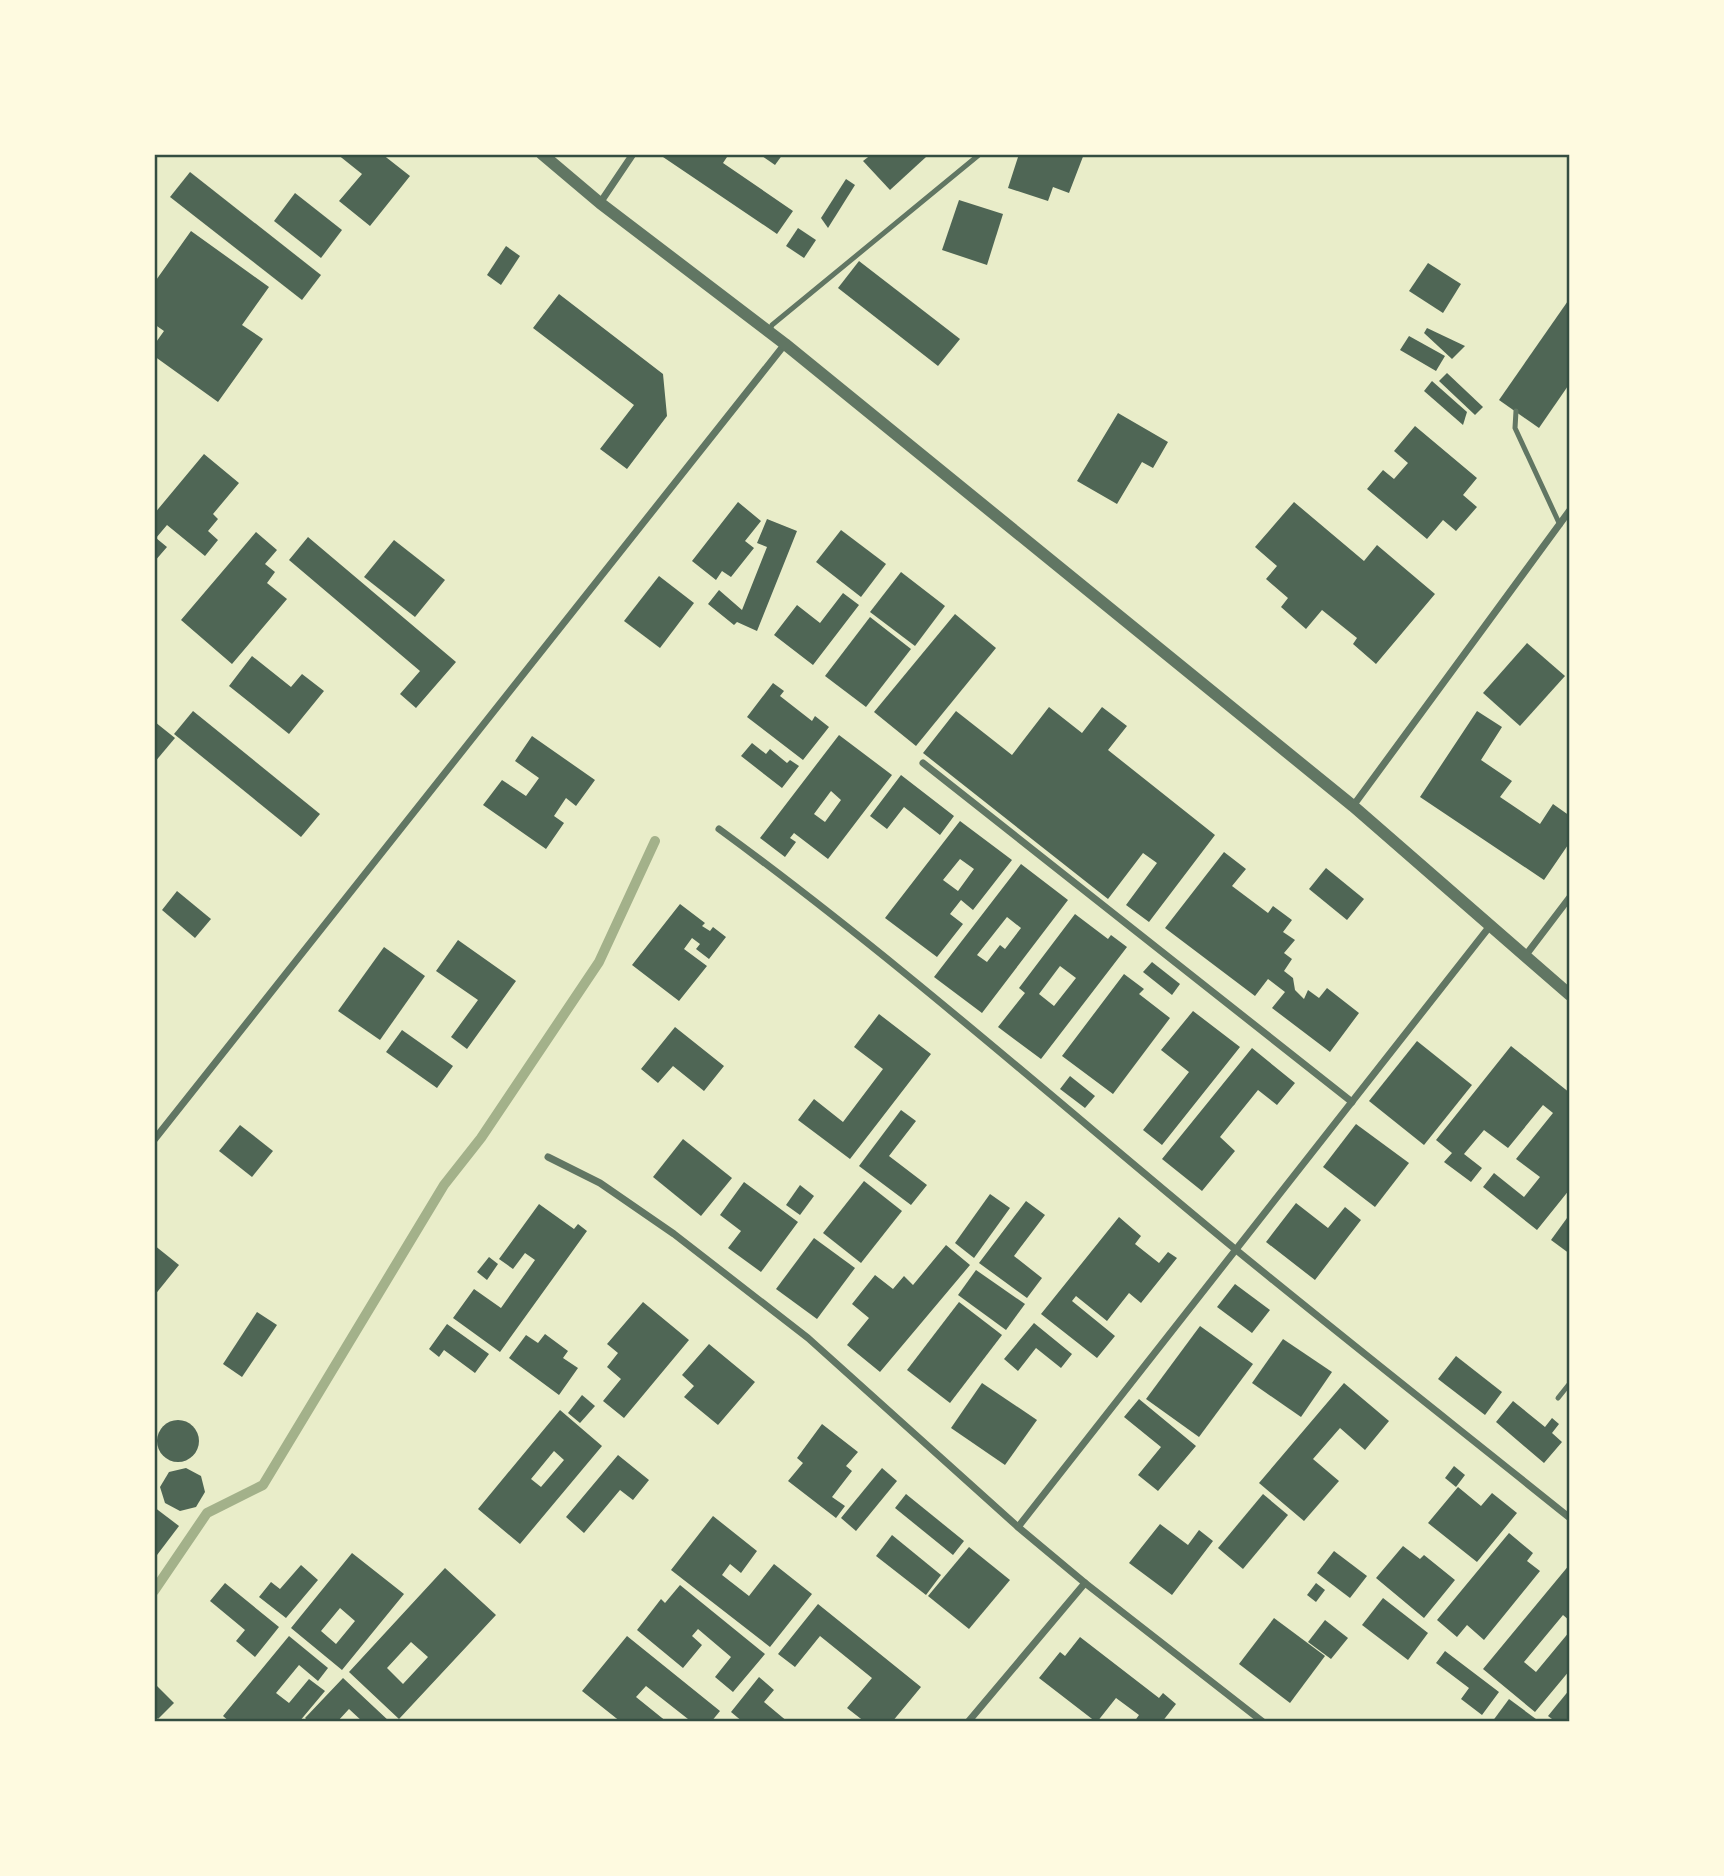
<svg xmlns="http://www.w3.org/2000/svg" width="1724" height="1876" viewBox="0 0 1724 1876" font-family="'Archivo Narrow',sans-serif">
  <style>
    .lines { fill: none; stroke-linecap: round; stroke-linejoin: round }
    .stream { stroke: #a3b18a; stroke-width: 10 }
    .building { fill: #4f6655; fill-rule: evenodd }
    .service { stroke: #617663; stroke-width: 5 }
    .minor { stroke: #617663; stroke-width: 7 }
    .tertiary { stroke: #617663; stroke-width: 12 }
    .neatline { fill: none; stroke: #344e41; stroke-width: 2.5 }
  </style>
  <rect width="100%" height="100%" fill="#e9edc9"/>
  <g class="lines">
    <polyline class="stream" points="154,1591 207,1513 263,1485 444,1185 481,1138 599,962 655,841"/>
  </g>
  <g class="building">
    <polygon points="337,154 382,154 410,176 370,226 339,201 362,174"/>
    <polygon points="665,154 729,154 723,163 793,211 777,234 663,157"/>
    <polygon points="759,154 783,154 775,165"/>
    <polygon points="872,154 923,154 926,157 890,190 863,161"/>
    <polygon points="1019,154 1084,154 1069,193 1053,187 1048,201 1008,188"/>
    <polygon points="190,172 321,275 302,300 170,197"/>
    <polygon points="846,179 855,185 828,228 821,218"/>
    <polygon points="295,193 342,230 321,258 274,221"/>
    <polygon points="959,200 1003,214 987,265 942,250"/>
    <polygon points="798,228 816,240 804,258 786,246"/>
    <polygon points="191,231 269,287 242,325 263,339 218,402 154,356 154,345 164,331 154,324 154,283"/>
    <polygon points="506,246 520,256 501,285 487,275"/>
    <polygon points="859,261 960,339 938,366 838,288"/>
    <polygon points="1428,263 1461,284 1443,313 1409,291"/>
    <polygon points="559,294 663,374 667,416 627,469 600,449 634,405 533,328"/>
    <polygon points="1570,298 1570,383 1539,428 1499,400"/>
    <polygon points="1427,328 1465,346 1452,359 1424,333"/>
    <polygon points="1409,336 1445,356 1436,371 1400,350"/>
    <polygon points="1447,373 1483,407 1475,415 1439,381"/>
    <polygon points="1432,381 1467,412 1463,425 1424,391"/>
    <polygon points="1118,413 1168,442 1153,468 1142,462 1117,504 1077,481"/>
    <polygon points="1415,426 1477,478 1463,495 1477,507 1456,531 1443,520 1427,539 1367,489 1383,470 1394,479 1408,463 1394,451"/>
    <polygon points="204,454 239,483 213,514 218,519 208,531 218,540 205,556 167,525 156,538 167,547 154,562 154,514"/>
    <polygon points="738,502 761,521 745,541 754,548 731,577 722,571 716,580 692,561"/>
    <polygon points="1294,502 1364,561 1377,545 1435,594 1376,664 1353,644 1357,638 1322,610 1306,629 1281,607 1288,598 1266,579 1277,566 1255,547"/>
    <polygon points="767,519 797,531 757,631 737,622 734,625 708,604 719,590 742,610 767,547 757,543"/>
    <polygon points="841,530 886,564 861,597 816,562"/>
    <polygon points="256,532 277,550 265,564 275,572 267,583 287,599 232,664 181,620"/>
    <polygon points="308,537 456,662 416,708 400,694 420,671 289,560"/>
    <polygon points="394,540 445,580 415,617 364,577"/>
    <polygon points="901,572 945,606 915,646 870,612"/>
    <polygon points="659,576 694,603 660,648 624,621"/>
    <polygon points="843,593 859,605 813,665 774,635 797,605 820,623"/>
    <polygon points="955,614 996,648 916,746 874,712"/>
    <polygon points="870,617 911,649 866,707 825,676"/>
    <polygon points="1527,643 1565,676 1520,726 1483,693"/>
    <polygon points="252,656 291,687 302,674 324,691 289,734 229,686"/>
    <polygon points="773,683 784,691 780,696 812,721 815,716 829,727 803,760 747,717"/>
    <polygon points="1049,707 1082,733 1102,707 1127,726 1108,750 1215,835 1149,922 1126,905 1157,863 1143,853 1108,899 923,753 956,711 1012,755"/>
    <polygon points="193,711 320,814 301,837 174,734"/>
    <polygon points="1477,711 1502,727 1481,760 1512,781 1500,797 1540,824 1553,804 1570,816 1570,842 1544,880 1420,797"/>
    <polygon points="155,722 175,738 154,763 154,723"/>
    <path d="M839 735 892 775 828 859 794 833 790 838 796 842 785 857 760 838ZM831 791 841 800 825 822 814 814Z"/>
    <polygon points="532,736 595,780 576,806 566,798 554,816 564,823 546,849 483,805 502,780 526,796 539,778 515,761"/>
    <polygon points="752,743 766,754 770,749 787,763 790,760 799,766 782,788 741,756"/>
    <polygon points="901,775 954,816 940,835 904,807 887,829 870,816"/>
    <path d="M960 821 1012 860 973 910 961 900 950 914 963 924 937 957 885 918ZM960 859 974 869 958 891 943 880Z"/>
    <polygon points="1224,852 1246,869 1232,886 1268,913 1273,906 1292,920 1283,932 1295,940 1284,953 1292,959 1284,971 1293,978 1295,990 1304,999 1308,990 1319,998 1327,988 1359,1013 1330,1052 1272,1008 1285,992 1268,979 1255,996 1165,928"/>
    <path d="M1021 864 1068 900 982 1013 934 977ZM1007 917 1021 928 1005 949 1000 945 987 962 977 955Z"/>
    <polygon points="1326,868 1364,899 1347,920 1309,889"/>
    <polygon points="177,891 211,919 195,938 162,910"/>
    <polygon points="680,904 705,923 702,926 710,931 713,927 726,937 709,959 696,949 700,944 692,938 684,949 707,966 679,1001 632,965"/>
    <path d="M1075 914 1108 939 1111 935 1127 947 1041 1059 998 1027 1025 993 1019 988ZM1060 966 1076 978 1054 1006 1039 994Z"/>
    <polygon points="458,940 516,981 467,1049 451,1037 478,1000 436,971"/>
    <polygon points="384,947 425,976 380,1040 338,1011"/>
    <polygon points="1152,962 1180,984 1172,995 1143,972"/>
    <polygon points="1124,974 1144,989 1139,994 1170,1018 1113,1094 1062,1056"/>
    <polygon points="1193,1011 1240,1047 1162,1145 1143,1130 1189,1072 1161,1050"/>
    <polygon points="879,1014 931,1054 850,1159 798,1120 814,1099 843,1122 883,1069 854,1047"/>
    <polygon points="675,1027 724,1066 704,1091 673,1066 658,1083 641,1069"/>
    <polygon points="402,1030 453,1066 437,1088 386,1052"/>
    <polygon points="1417,1041 1472,1085 1424,1145 1369,1101"/>
    <polygon points="1511,1046 1570,1093 1570,1189 1537,1230 1483,1187 1494,1173 1524,1197 1540,1177 1516,1159 1553,1113 1543,1105 1508,1148 1484,1130 1464,1154 1482,1168 1471,1182 1444,1162 1452,1153 1436,1140"/>
    <polygon points="1252,1048 1295,1083 1277,1105 1258,1090 1220,1137 1235,1151 1202,1191 1162,1159"/>
    <polygon points="1070,1076 1095,1096 1085,1108 1060,1089"/>
    <polygon points="901,1110 916,1121 889,1156 927,1185 911,1205 859,1166"/>
    <polygon points="1356,1124 1409,1163 1375,1207 1323,1167"/>
    <polygon points="240,1125 273,1151 252,1177 219,1151"/>
    <polygon points="683,1139 732,1178 701,1216 653,1177"/>
    <polygon points="864,1181 902,1211 861,1263 823,1233"/>
    <polygon points="744,1182 798,1222 761,1272 728,1248 741,1231 720,1215"/>
    <polygon points="800,1185 814,1196 800,1215 786,1205"/>
    <polygon points="990,1194 1010,1208 974,1258 955,1243"/>
    <polygon points="1026,1201 1045,1215 1014,1256 1042,1278 1027,1298 979,1263"/>
    <polygon points="1296,1203 1328,1228 1345,1207 1361,1220 1315,1280 1266,1242"/>
    <polygon points="539,1204 574,1229 578,1224 587,1231 500,1352 453,1318 474,1289 501,1308 535,1260 525,1253 513,1269 499,1259"/>
    <polygon points="1119,1217 1141,1236 1135,1244 1159,1263 1168,1252 1177,1258 1141,1303 1129,1293 1107,1321 1076,1296 1072,1301 1115,1336 1097,1358 1041,1314"/>
    <polygon points="1567,1218 1570,1220 1570,1254 1551,1240"/>
    <polygon points="814,1238 855,1268 817,1319 776,1289"/>
    <polygon points="154,1245 179,1265 154,1296"/>
    <polygon points="946,1245 970,1265 880,1372 847,1345 869,1318 852,1304 875,1275 893,1289 904,1276 913,1285"/>
    <polygon points="489,1257 498,1264 487,1280 477,1272"/>
    <polygon points="976,1270 1025,1304 1006,1330 958,1295"/>
    <polygon points="1235,1284 1270,1310 1252,1333 1217,1307"/>
    <polygon points="643,1302 689,1340 624,1418 603,1401 621,1379 607,1367 618,1353 607,1344"/>
    <polygon points="959,1302 1002,1335 950,1403 907,1370"/>
    <polygon points="257,1312 277,1325 242,1377 223,1364"/>
    <polygon points="1034,1323 1072,1354 1061,1368 1036,1348 1018,1371 1004,1359"/>
    <polygon points="447,1324 489,1354 475,1373 444,1350 439,1357 429,1349"/>
    <polygon points="1200,1326 1253,1364 1199,1437 1146,1399"/>
    <polygon points="545,1334 568,1351 563,1358 578,1368 559,1395 509,1358 526,1335 538,1343"/>
    <polygon points="1283,1339 1332,1372 1301,1417 1252,1383"/>
    <polygon points="709,1344 755,1382 718,1425 684,1397 694,1386 682,1375"/>
    <polygon points="1456,1356 1502,1392 1485,1415 1438,1379"/>
    <polygon points="982,1383 1037,1420 1005,1465 951,1428"/>
    <polygon points="1344,1383 1389,1421 1365,1450 1340,1428 1313,1459 1339,1481 1304,1521 1259,1483"/>
    <polygon points="582,1395 595,1406 580,1423 568,1413"/>
    <polygon points="1139,1399 1196,1446 1158,1491 1138,1475 1161,1447 1124,1417"/>
    <polygon points="1513,1401 1545,1427 1552,1418 1559,1424 1552,1433 1562,1442 1544,1463 1496,1422"/>
    <path d="M560 1410 602 1446 520 1544 478 1509ZM554 1451 564 1460 541 1487 531 1479Z"/>
    <circle cx="178" cy="1441" r="21"/>
    <polygon points="822,1424 858,1452 846,1466 852,1471 832,1497 845,1506 836,1518 788,1481 803,1463 797,1458"/>
    <polygon points="618,1455 649,1480 633,1500 620,1490 584,1533 566,1517"/>
    <polygon points="1454,1466 1465,1475 1456,1487 1445,1478"/>
    <polygon points="186,1468 201,1476 205,1492 196,1507 180,1511 165,1503 160,1487 169,1472"/>
    <polygon points="882,1468 897,1481 856,1531 841,1518"/>
    <polygon points="1458,1487 1481,1506 1492,1493 1517,1513 1477,1562 1428,1523"/>
    <polygon points="906,1494 964,1541 953,1555 895,1508"/>
    <polygon points="1263,1494 1288,1515 1243,1569 1218,1548"/>
    <polygon points="154,1507 179,1526 154,1559"/>
    <polygon points="713,1516 757,1551 741,1573 730,1564 722,1575 749,1596 774,1564 812,1594 770,1647 671,1570"/>
    <polygon points="1160,1524 1188,1545 1199,1530 1213,1541 1172,1595 1129,1563"/>
    <polygon points="1509,1533 1533,1553 1527,1561 1540,1571 1484,1640 1467,1625 1457,1637 1437,1620"/>
    <polygon points="892,1535 941,1575 926,1595 876,1556"/>
    <polygon points="1403,1546 1420,1559 1424,1555 1455,1580 1424,1618 1376,1578"/>
    <polygon points="969,1547 1010,1580 969,1629 928,1596"/>
    <polygon points="1334,1551 1367,1576 1350,1598 1317,1573"/>
    <path d="M352 1553 404 1594 342 1670 291 1628ZM340 1608 355 1621 336 1644 321 1631Z"/>
    <polygon points="1570,1564 1570,1621 1563,1615 1524,1662 1536,1672 1570,1631 1570,1670 1535,1712 1483,1669"/>
    <polygon points="301,1565 318,1580 286,1618 259,1597 271,1582 280,1589"/>
    <path d="M445 1568 496 1615 399 1719 349 1672ZM411 1642 428 1657 403 1684 387 1668Z"/>
    <polygon points="225,1583 279,1627 255,1657 236,1641 245,1630 210,1601"/>
    <polygon points="1316,1583 1325,1590 1316,1602 1307,1595"/>
    <polygon points="680,1585 765,1654 733,1692 715,1677 731,1657 698,1629 692,1636 702,1645 683,1668 637,1630 661,1599 665,1603"/>
    <polygon points="1383,1598 1428,1633 1408,1660 1362,1625"/>
    <polygon points="818,1604 921,1687 892,1722 865,1722 847,1708 872,1678 820,1636 795,1667 778,1654"/>
    <polygon points="1274,1618 1325,1656 1290,1703 1239,1664"/>
    <polygon points="1325,1620 1348,1638 1331,1659 1308,1642"/>
    <polygon points="289,1636 328,1668 318,1681 299,1665 276,1693 289,1703 309,1679 325,1691 299,1722 230,1722 223,1716"/>
    <polygon points="627,1636 720,1711 711,1722 686,1722 688,1719 646,1686 636,1697 667,1722 621,1722 582,1691"/>
    <polygon points="1080,1637 1159,1698 1163,1693 1176,1704 1162,1722 1134,1722 1139,1715 1116,1698 1097,1722 1096,1722 1039,1678 1060,1652 1065,1656"/>
    <polygon points="1445,1651 1499,1692 1482,1715 1461,1699 1469,1688 1436,1663"/>
    <polygon points="759,1677 774,1690 764,1702 788,1722 743,1722 731,1712"/>
    <polygon points="343,1678 390,1722 363,1722 349,1709 337,1722 309,1722 305,1718"/>
    <polygon points="154,1683 174,1703 158,1719 154,1715"/>
    <polygon points="1570,1689 1570,1722 1556,1722 1548,1716"/>
    <polygon points="1509,1699 1540,1722 1492,1722"/>
  </g>
  <g class="lines">
    <g class="service">
      <polyline points="769,332 772,325 980,154"/>
      <polyline points="1516,411 1515,428 1560,525"/>
      <polyline points="1558,1398 1570,1383"/>
    </g>
    <g class="minor">
      <polyline points="600,203 633,154"/>
      <polyline points="923,763 1352,1102"/>
      <polyline points="1353,806 1570,510"/>
      <path d="M719 829C898 960 1064 1108 1235 1249 1346 1340 1458 1428 1570 1518"/>
      <polyline points="1526,955 1570,897"/>
      <polyline points="154,1140 785,344"/>
      <polyline points="548,1157 600,1183 674,1234 808,1338 1018,1527 1085,1583 1263,1722"/>
      <polyline points="1018,1527 1490,926"/>
      <polyline points="968,1722 1085,1583"/>
    </g>
    <polyline class="tertiary" points="542,154 600,203 785,344 1353,806 1570,995"/>
  </g>
  <rect width="1724" height="1876" fill="none" stroke="#fefae0" stroke-width="312"/>
  <rect x="156" y="156" width="1412" height="1564" class="neatline"/>
</svg>
